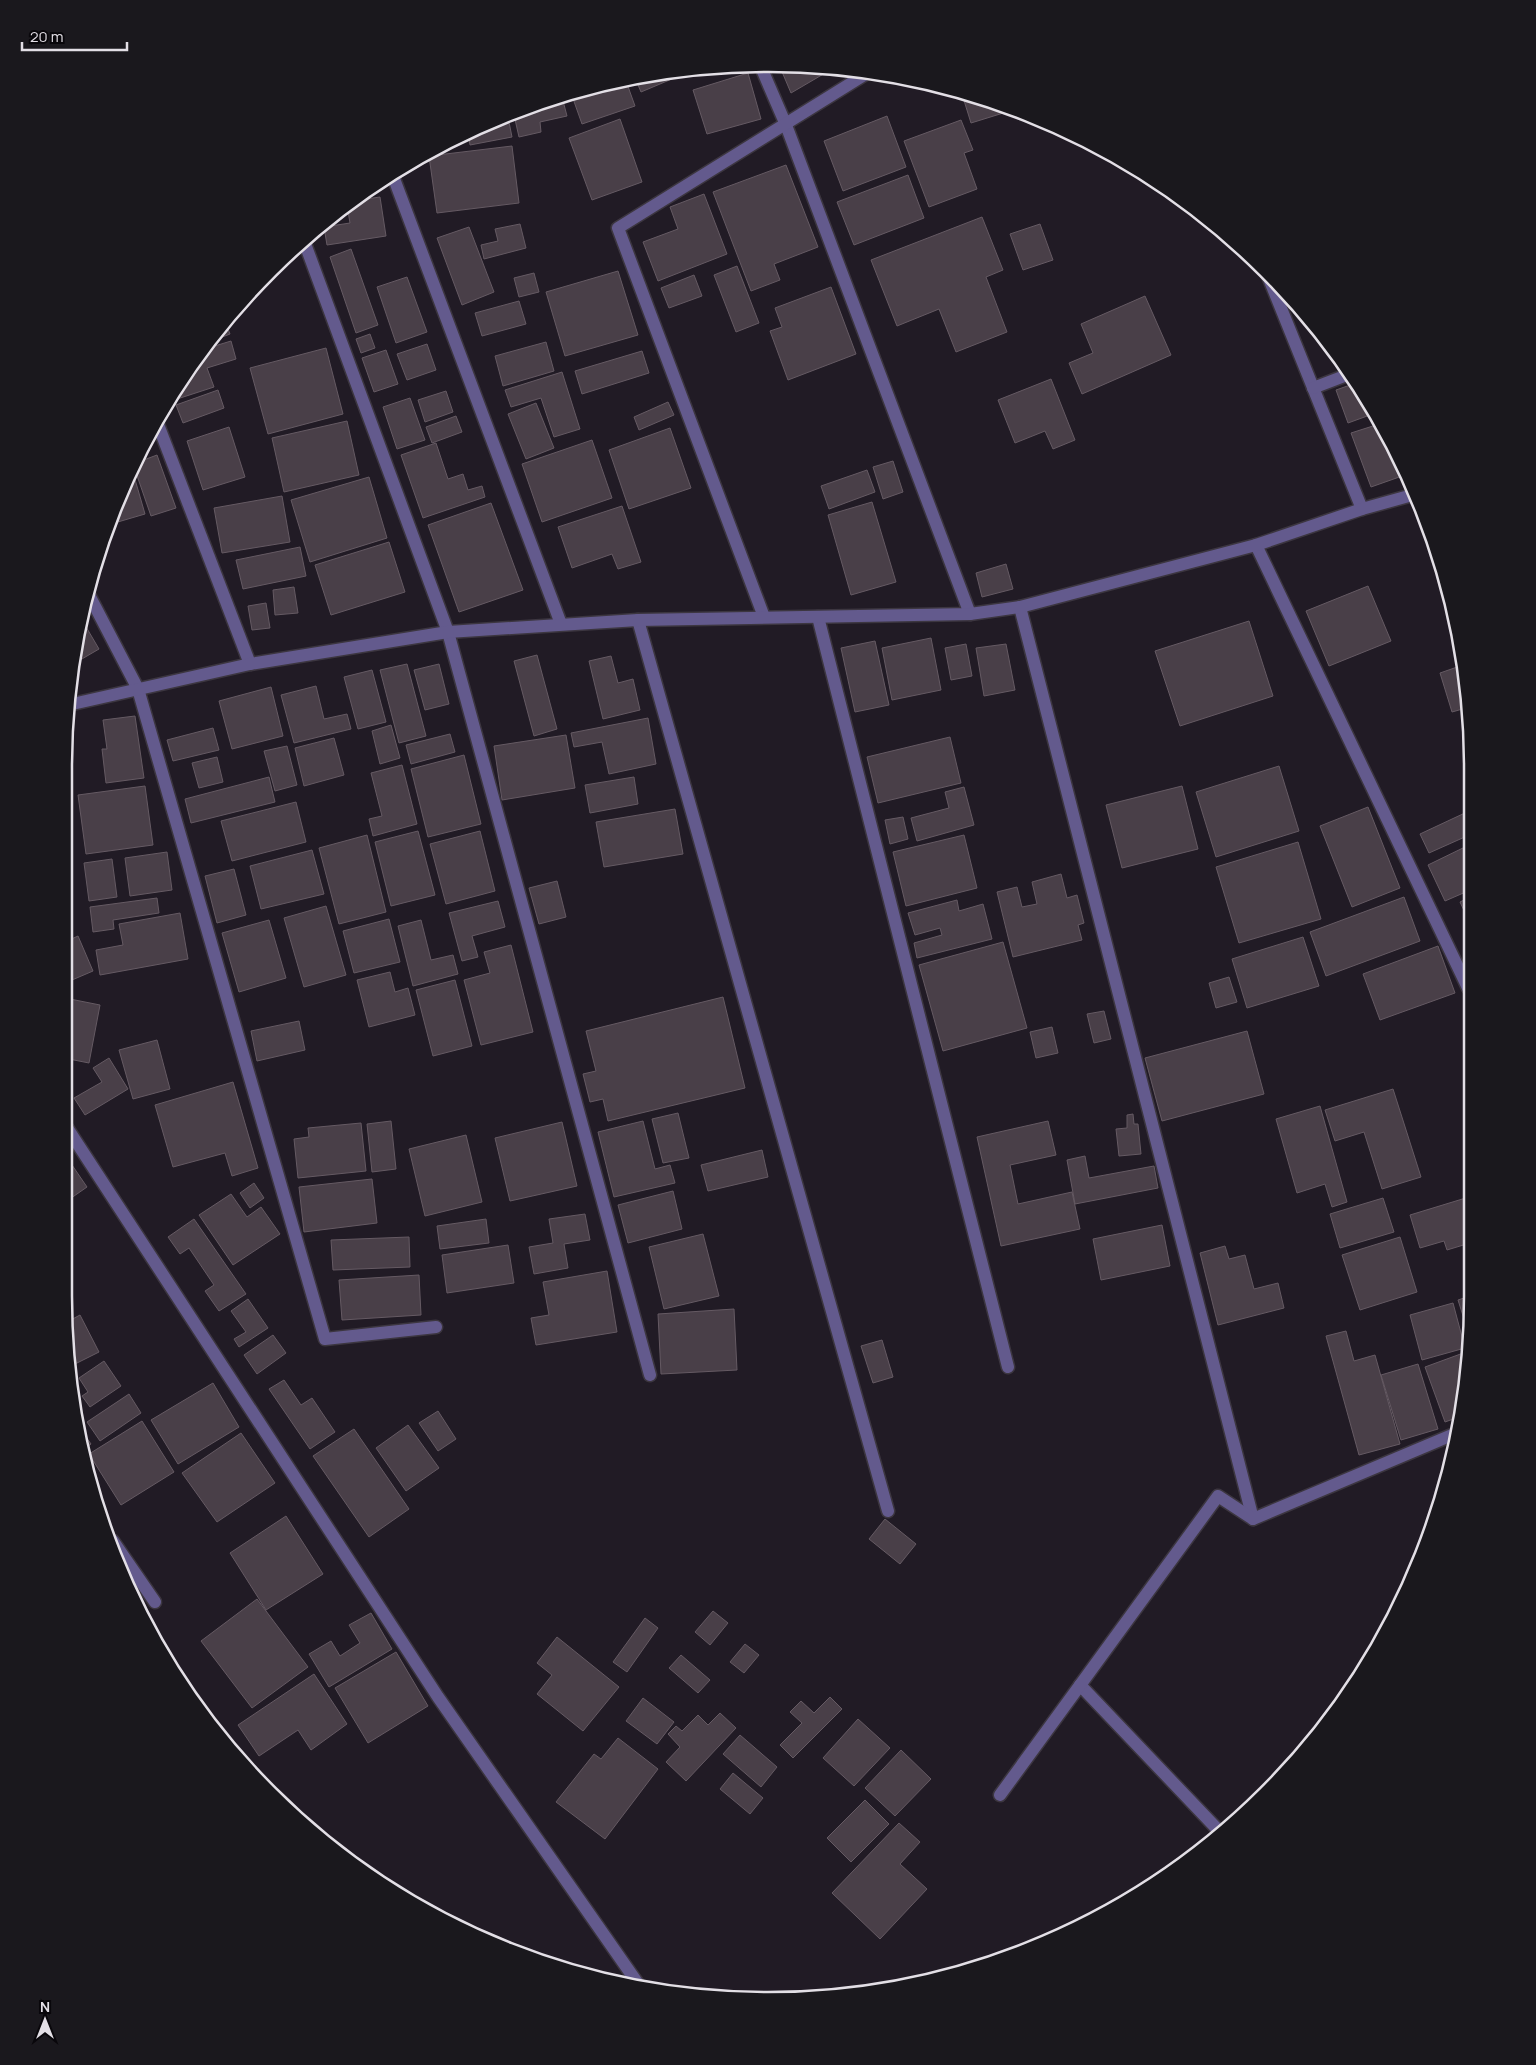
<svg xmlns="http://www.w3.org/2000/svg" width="1536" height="2065" viewBox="0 0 1536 2065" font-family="Manrope,sans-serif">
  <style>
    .building { fill: #493f48; stroke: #655a63 }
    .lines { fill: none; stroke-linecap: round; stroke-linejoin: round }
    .street-casing { stroke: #3c3640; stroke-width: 15 }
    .street { stroke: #635a8d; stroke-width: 12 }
    .rim { fill: none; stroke: #e3dfe6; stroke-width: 2.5 }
  </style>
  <rect width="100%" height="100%" fill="#211b25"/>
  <g class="building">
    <polygon points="780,67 832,69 791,93"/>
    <polygon points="678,73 679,76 641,92 636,80"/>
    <polygon points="748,73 761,119 707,134 693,90"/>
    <polygon points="626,81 635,106 582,124 571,93 586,88"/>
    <polygon points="962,94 995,101 1013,110 971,123"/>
    <polygon points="562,97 567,116 540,122 541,132 519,137 514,115"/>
    <polygon points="887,116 906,167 843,191 824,141"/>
    <polygon points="508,117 512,137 470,145 468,132"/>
    <polygon points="620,119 642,182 592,200 569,138"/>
    <polygon points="961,120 973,150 964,153 977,189 929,207 904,141"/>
    <polygon points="512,146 519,203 437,213 429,156"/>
    <polygon points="786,165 818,247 774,264 780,280 751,291 713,192"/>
    <polygon points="1136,170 1147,177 1140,180"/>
    <polygon points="908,175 924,218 854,245 837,202"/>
    <polygon points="704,194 727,254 658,281 643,242 678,229 670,207"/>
    <polygon points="380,197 386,236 327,245 324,227 350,223 347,205 352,201"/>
    <polygon points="982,217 1003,270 986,277 1007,332 956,352 939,309 897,326 871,260"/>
    <polygon points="520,224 526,248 484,259 481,245 498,241 495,229"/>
    <polygon points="1040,224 1053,260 1023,270 1010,234"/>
    <polygon points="469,227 494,292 462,305 437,238"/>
    <polygon points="351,249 378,325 356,333 330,257"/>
    <polygon points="737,266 759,323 736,332 714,275"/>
    <polygon points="618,271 638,335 565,356 546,292"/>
    <polygon points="534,273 539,292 519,297 514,278"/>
    <polygon points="694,275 702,296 669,308 661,288"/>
    <polygon points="407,277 427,332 396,343 377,287"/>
    <polygon points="831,287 856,354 788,380 770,331 782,327 775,308"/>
    <polygon points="1145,296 1171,355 1082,394 1069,363 1093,353 1081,324"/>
    <polygon points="519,301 526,324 482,336 475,313"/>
    <polygon points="226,324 230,334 212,341"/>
    <polygon points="370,334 375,348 361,353 356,339"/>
    <polygon points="231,341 236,359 207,368 214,387 171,401 170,398 183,377 205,349"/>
    <polygon points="546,342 554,371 503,386 495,356"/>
    <polygon points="427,344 436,370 407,380 397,354"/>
    <polygon points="326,348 343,414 268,434 250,368"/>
    <polygon points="386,350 398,384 374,392 362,358"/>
    <polygon points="642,351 649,373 582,394 575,371"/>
    <polygon points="562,372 580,429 554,437 541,398 511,407 505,390"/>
    <polygon points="1051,379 1075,440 1053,449 1045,431 1015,443 998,400"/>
    <polygon points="1353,384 1370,415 1348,423 1336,390"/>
    <polygon points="218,390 224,408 183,423 176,405"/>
    <polygon points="446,391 453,412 425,422 418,400"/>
    <polygon points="410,398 425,440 397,449 383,407"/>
    <polygon points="668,402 674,415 639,430 634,417"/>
    <polygon points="536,403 554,448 526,459 508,414"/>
    <polygon points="456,416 462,432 432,443 426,427"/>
    <polygon points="347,421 359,475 284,492 272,438"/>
    <polygon points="1376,425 1405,475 1371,487 1351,433"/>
    <polygon points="229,427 245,477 203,490 187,441"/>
    <polygon points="670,428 691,488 629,509 609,450"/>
    <polygon points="150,433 153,442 142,446"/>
    <polygon points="592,440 612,498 542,522 522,464"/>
    <polygon points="436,443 448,479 463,474 468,490 482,486 485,497 423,518 401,455"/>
    <polygon points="157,455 176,508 151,516 133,464"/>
    <polygon points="893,461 903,492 883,499 873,467"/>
    <polygon points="132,469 145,514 111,524"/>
    <polygon points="867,470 875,492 829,509 821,486"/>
    <polygon points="369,477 387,538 310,562 291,500"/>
    <polygon points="282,496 290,542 222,553 214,508"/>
    <polygon points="872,502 896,582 851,595 828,515"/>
    <polygon points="491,503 523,590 459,612 428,525"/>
    <polygon points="622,506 641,562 618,569 612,554 572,568 558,527"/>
    <polygon points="389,542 405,592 331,615 315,565"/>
    <polygon points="300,547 306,576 243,589 236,560"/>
    <polygon points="1006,564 1013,589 982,597 976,573"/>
    <polygon points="1368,586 1391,641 1329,666 1306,611"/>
    <polygon points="294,587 298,613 275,615 273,590"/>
    <polygon points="266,603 270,628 252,630 248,606"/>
    <polygon points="82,620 99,649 75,663"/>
    <polygon points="1249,621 1273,696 1180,726 1155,651"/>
    <polygon points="931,638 941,690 892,700 882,648"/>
    <polygon points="875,641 889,705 855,712 841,648"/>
    <polygon points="966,644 972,676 951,680 945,648"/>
    <polygon points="1006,644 1015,690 984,696 976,648"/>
    <polygon points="537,655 557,729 534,736 514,661"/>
    <polygon points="611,656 618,683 633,679 640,710 603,719 589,661"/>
    <polygon points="407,664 426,736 399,743 380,670"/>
    <polygon points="439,664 449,704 425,710 414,670"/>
    <polygon points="1463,665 1466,676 1466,708 1452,712 1440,673"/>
    <polygon points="372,670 386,722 358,729 344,677"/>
    <polygon points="316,686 324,719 347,714 351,729 294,743 281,695"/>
    <polygon points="271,687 283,736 232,749 219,701"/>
    <polygon points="135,716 144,778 106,783 102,749 107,749 103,720"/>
    <polygon points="648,718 656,764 609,774 602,742 574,747 571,733"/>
    <polygon points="391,725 400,758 380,764 372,731"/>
    <polygon points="213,728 219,750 173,761 167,740"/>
    <polygon points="450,734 455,752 411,764 406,745"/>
    <polygon points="566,735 575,788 502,800 494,746"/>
    <polygon points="950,737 961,783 878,803 867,757"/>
    <polygon points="334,738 344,775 304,786 295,748"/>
    <polygon points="287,746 297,785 275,791 264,751"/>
    <polygon points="464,755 481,824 428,837 411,769"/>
    <polygon points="217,757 223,782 199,788 192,763"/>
    <polygon points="402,765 417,824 373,836 369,819 382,816 371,773"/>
    <polygon points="1279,766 1299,831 1216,857 1196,792"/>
    <polygon points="269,777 275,802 191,823 185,799"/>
    <polygon points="634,777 638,804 590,813 585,785"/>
    <polygon points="145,786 153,845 86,854 78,795"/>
    <polygon points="1182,786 1198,849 1122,868 1106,805"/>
    <polygon points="964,787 974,825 917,841 911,818 949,808 945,792"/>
    <polygon points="296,802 306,842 232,861 221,821"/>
    <polygon points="1368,807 1400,888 1352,907 1320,826"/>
    <polygon points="675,809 683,854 604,867 596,822"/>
    <polygon points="1467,812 1467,836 1429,853 1420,834"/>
    <polygon points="903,817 908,839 890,844 885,820"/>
    <polygon points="418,831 435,895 391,906 375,842"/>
    <polygon points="480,831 495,891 446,904 430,844"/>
    <polygon points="367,835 386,912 339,924 319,848"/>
    <polygon points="964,835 977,888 906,906 893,852"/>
    <polygon points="1298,842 1321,919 1239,943 1216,867"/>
    <polygon points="1467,846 1468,891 1445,901 1428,865"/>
    <polygon points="312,850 324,894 261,909 250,866"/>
    <polygon points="167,852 172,890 130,896 125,858"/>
    <polygon points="112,859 117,897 89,901 84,863"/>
    <polygon points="234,869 246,915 217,923 205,876"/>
    <polygon points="1061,874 1067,898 1077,895 1084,923 1078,925 1082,940 1013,957 997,892 1017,887 1022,907 1037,904 1032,882"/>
    <polygon points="557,881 566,917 539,924 529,888"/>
    <polygon points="1404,897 1420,941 1326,976 1310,932"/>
    <polygon points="157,898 159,913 113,920 114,929 93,932 90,907"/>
    <polygon points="1468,898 1468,919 1460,902"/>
    <polygon points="957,900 959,911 983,904 992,939 917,958 914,943 942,935 940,928 915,935 908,913"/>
    <polygon points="498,901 505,927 472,936 478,957 462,961 449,913"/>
    <polygon points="326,906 346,975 304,987 284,918"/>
    <polygon points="180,913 188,959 100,975 96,950 123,945 119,924"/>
    <polygon points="389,919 400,962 354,973 343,931"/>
    <polygon points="269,920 286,978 239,992 222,933"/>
    <polygon points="421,920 431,960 453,955 458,974 413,986 398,926"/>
    <polygon points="78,936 93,971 65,983 65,942"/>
    <polygon points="1303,937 1319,986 1247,1008 1232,959"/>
    <polygon points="1003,942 1027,1028 943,1051 919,965"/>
    <polygon points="511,945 533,1032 481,1045 464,980 490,973 484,952"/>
    <polygon points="1438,946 1455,993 1380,1020 1363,974"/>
    <polygon points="390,972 395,992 408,988 415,1015 369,1027 357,980"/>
    <polygon points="1229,977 1237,1002 1216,1008 1209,983"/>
    <polygon points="455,980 472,1046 433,1056 416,990"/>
    <polygon points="723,997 745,1088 608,1121 603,1099 590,1102 583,1074 596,1071 586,1031"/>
    <polygon points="65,998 100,1005 89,1063 64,1058"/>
    <polygon points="1104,1011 1111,1039 1094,1043 1087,1014"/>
    <polygon points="299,1021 305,1050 257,1061 251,1031"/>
    <polygon points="1052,1027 1058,1053 1036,1058 1030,1032"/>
    <polygon points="1247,1031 1264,1094 1162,1121 1145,1058"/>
    <polygon points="157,1040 170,1089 133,1099 119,1050"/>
    <polygon points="109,1058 128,1089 85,1115 74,1098 102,1082 93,1068"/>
    <polygon points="233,1082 258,1168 232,1176 225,1153 173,1167 155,1105"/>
    <polygon points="1393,1089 1421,1177 1382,1189 1364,1132 1335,1141 1325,1110"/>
    <polygon points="1320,1106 1347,1202 1332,1207 1325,1184 1297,1193 1276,1119"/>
    <polygon points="678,1113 689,1158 663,1163 652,1119"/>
    <polygon points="1133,1114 1134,1124 1138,1124 1141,1154 1119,1156 1116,1129 1127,1128 1127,1115"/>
    <polygon points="391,1121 396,1169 372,1172 367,1124"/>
    <polygon points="643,1121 655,1169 670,1165 675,1183 614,1197 598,1132"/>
    <polygon points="1048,1121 1056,1155 1010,1165 1018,1204 1072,1192 1080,1229 1001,1246 977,1137"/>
    <polygon points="562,1122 577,1186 510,1201 495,1138"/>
    <polygon points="361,1123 366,1171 298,1178 294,1139 309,1137 308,1128"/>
    <polygon points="466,1135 482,1202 425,1216 409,1149"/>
    <polygon points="762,1150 768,1177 708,1191 701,1165"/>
    <polygon points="1085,1156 1089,1178 1154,1166 1158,1188 1075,1204 1067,1160"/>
    <polygon points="72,1165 87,1187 64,1203 64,1171"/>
    <polygon points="372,1179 377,1223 304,1232 299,1187"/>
    <polygon points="254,1183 264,1198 250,1208 240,1193"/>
    <polygon points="673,1191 682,1229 628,1243 618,1205"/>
    <polygon points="231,1194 247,1217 261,1207 280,1234 233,1265 199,1215"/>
    <polygon points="1469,1197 1470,1243 1447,1250 1444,1241 1420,1248 1410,1215"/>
    <polygon points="1383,1198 1394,1232 1340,1248 1330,1214"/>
    <polygon points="585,1214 590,1240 564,1244 568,1268 534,1274 529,1247 553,1243 549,1219"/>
    <polygon points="194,1219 246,1294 219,1311 205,1291 214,1285 189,1248 180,1254 168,1237"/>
    <polygon points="486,1219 489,1243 440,1249 437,1226"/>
    <polygon points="1162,1225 1170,1266 1101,1280 1093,1239"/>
    <polygon points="703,1234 719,1296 664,1309 649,1247"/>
    <polygon points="409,1237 410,1267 333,1270 331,1240"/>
    <polygon points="1400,1237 1417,1292 1360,1310 1342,1255"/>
    <polygon points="508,1245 514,1283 447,1293 442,1255"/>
    <polygon points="1225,1246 1229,1259 1245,1255 1254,1289 1278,1283 1284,1308 1218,1325 1200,1253"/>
    <polygon points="607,1271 617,1332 536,1345 531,1318 549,1315 543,1282"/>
    <polygon points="419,1275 421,1315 342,1320 339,1280"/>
    <polygon points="1470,1296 1471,1341 1458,1300"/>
    <polygon points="248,1299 268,1328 239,1347 234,1339 246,1332 231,1311"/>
    <polygon points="1453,1303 1465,1348 1422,1360 1410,1315"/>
    <polygon points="734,1309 737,1370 661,1374 658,1314"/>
    <polygon points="80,1315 99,1352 73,1365 67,1322"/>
    <polygon points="1346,1331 1354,1361 1375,1355 1400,1444 1359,1455 1326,1336"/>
    <polygon points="273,1335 286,1353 257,1374 244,1355"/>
    <polygon points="882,1340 893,1377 873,1383 861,1346"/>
    <polygon points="1466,1352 1468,1357 1456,1418 1445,1422 1425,1367"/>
    <polygon points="104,1361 121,1386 90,1407 82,1396 88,1392 79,1378"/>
    <polygon points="1418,1364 1438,1429 1401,1440 1381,1375"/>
    <polygon points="284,1380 301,1405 312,1398 335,1432 310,1449 269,1389"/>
    <polygon points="213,1383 239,1427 178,1464 151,1420"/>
    <polygon points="129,1394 141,1413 100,1441 87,1422"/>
    <polygon points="438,1411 456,1439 438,1451 419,1423"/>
    <polygon points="142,1421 174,1472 121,1505 89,1454"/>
    <polygon points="408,1425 439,1468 406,1491 376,1448"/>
    <polygon points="354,1429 409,1509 369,1537 313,1456"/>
    <polygon points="81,1430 91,1444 84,1449"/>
    <polygon points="241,1433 275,1483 217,1522 182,1473"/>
    <polygon points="286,1516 323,1574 266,1610 230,1553"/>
    <polygon points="885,1519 916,1544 900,1564 869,1539"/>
    <polygon points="257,1599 308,1667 252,1708 201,1641"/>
    <polygon points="713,1611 728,1623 710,1645 695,1632"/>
    <polygon points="371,1613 392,1649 329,1687 309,1654 331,1641 340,1656 360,1643 349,1625"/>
    <polygon points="645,1618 658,1628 627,1672 613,1662"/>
    <polygon points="557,1637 619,1687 583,1731 537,1694 552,1675 537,1663"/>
    <polygon points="745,1644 759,1655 744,1673 730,1662"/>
    <polygon points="396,1652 428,1706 368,1743 335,1688"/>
    <polygon points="681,1655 710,1680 698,1693 669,1668"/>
    <polygon points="314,1674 347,1724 311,1750 298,1730 259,1756 238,1725"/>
    <polygon points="830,1697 842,1709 793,1758 780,1745 802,1723 790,1712 801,1701 814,1713"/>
    <polygon points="643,1698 674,1722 657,1744 626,1721"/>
    <polygon points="720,1713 736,1728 686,1781 666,1762 680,1747 668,1734 676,1726 682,1731 698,1715 708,1725"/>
    <polygon points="858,1719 890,1748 854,1786 823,1758"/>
    <polygon points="740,1735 777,1767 761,1787 723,1754"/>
    <polygon points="618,1738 658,1769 605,1839 556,1802 594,1754 601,1759"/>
    <polygon points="901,1750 931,1779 895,1816 865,1788"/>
    <polygon points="733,1773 763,1798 750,1814 720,1789"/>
    <polygon points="865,1800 889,1824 851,1862 827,1838"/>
    <polygon points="899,1823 920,1842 900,1864 927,1889 880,1939 832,1893"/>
  </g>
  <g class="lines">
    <g class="street-casing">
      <g id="street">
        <polyline points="761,67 786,125 970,614"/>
        <polyline points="393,176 561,624"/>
        <polyline points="304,241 448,632 650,1375"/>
        <polyline points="1268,276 1362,509"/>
        <polyline points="1313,388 1347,375"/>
        <polyline points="157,422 250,664"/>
        <polyline points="1256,545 1468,988"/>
        <polyline points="87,591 138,689 325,1339 436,1327"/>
        <polyline points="1020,607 1253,1519"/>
        <polyline points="764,617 618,228 869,72"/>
        <polyline points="818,617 1008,1367"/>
        <polyline points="638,620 888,1511"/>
        <polyline points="68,705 250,664 448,632 638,620 970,614 1020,607 1256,545 1362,509 1416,494"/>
        <polyline points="64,1123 438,1697 641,1988"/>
        <polyline points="113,1541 155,1602"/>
        <polyline points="1080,1685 1221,1833"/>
        <polyline points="1000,1795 1218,1496 1253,1519 1452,1435"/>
      </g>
    </g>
    <use href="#street" class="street"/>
  </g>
  <path d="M0 0H1536V2065H0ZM768 72H768A696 696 0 0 1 1464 768V1296A696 696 0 0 1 768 1992H768A696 696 0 0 1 72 1296V768A696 696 0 0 1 768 72Z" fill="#1a181d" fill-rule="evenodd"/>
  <path class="rim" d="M768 72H768A696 696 0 0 1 1464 768V1296A696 696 0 0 1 768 1992H768A696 696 0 0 1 72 1296V768A696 696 0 0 1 768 72Z"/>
  <g transform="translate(45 2020)" stroke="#09070b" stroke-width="4" paint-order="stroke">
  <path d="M0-4L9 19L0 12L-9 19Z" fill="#e3dfe6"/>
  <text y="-8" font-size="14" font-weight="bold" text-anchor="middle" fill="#e3dfe6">N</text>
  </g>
  <path d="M22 42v8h105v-8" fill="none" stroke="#e3dfe6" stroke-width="2.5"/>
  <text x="30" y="42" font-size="15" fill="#e3dfe6" stroke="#09070b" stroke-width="4" paint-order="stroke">20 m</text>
</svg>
